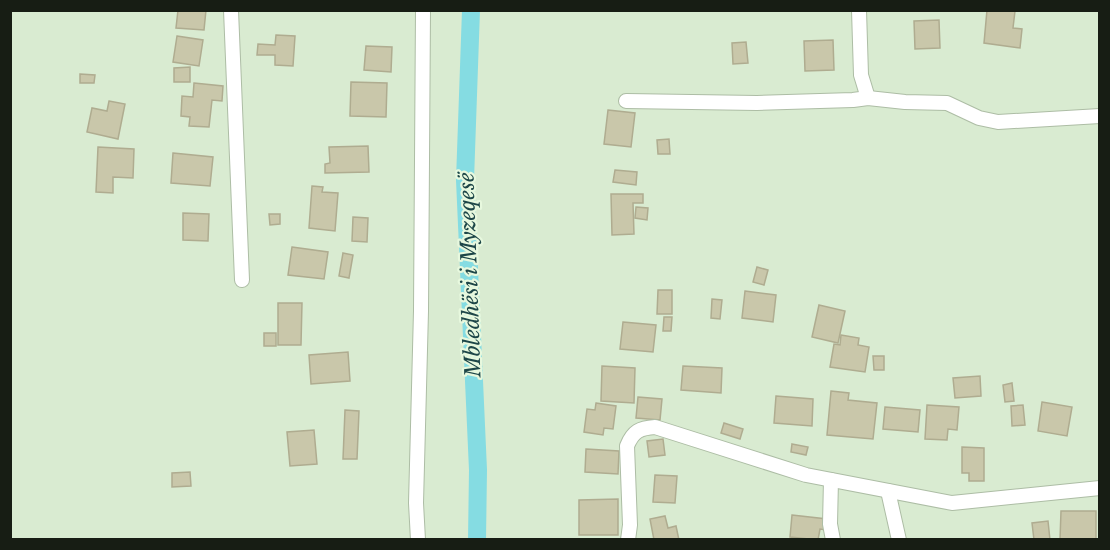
<svg xmlns="http://www.w3.org/2000/svg" width="1110" height="550" viewBox="0 0 1110 550" font-family="'Libre Baskerville',serif">
  <style>
    .lines { fill: none; stroke-linecap: round; stroke-linejoin: round }
    .canal { stroke: #85dce2; stroke-width: 18 }
    .building { fill: #c9c7aa; stroke: #afac90; stroke-width: 1.5 }
    .minor-casing { stroke: #adbda5; stroke-width: 16 }
    .minor { stroke: #fff; stroke-width: 14 }
    .labels { text-anchor: middle; dominant-baseline: central; stroke-width: 4.5; stroke-linejoin: round; paint-order: stroke }
    .water-label { font-size: 21px; font-style: italic; fill: #1d4648; stroke: #e7f8de }
  </style>
  <rect width="100%" height="100%" fill="#d9ebd1"/>
  <g class="lines">
    <polyline class="canal" points="471,10 465,180 478,470 477,540"/>
  </g>
  <g class="building">
    <polygon points="178,10 206,10 204,30 176,28"/>
    <polygon points="987,10 1015,11 1013,28 1022,29 1020,48 984,43"/>
    <polygon points="939,20 940,48 915,49 914,21"/>
    <polygon points="276,35 295,36 293,66 275,65 275,55 257,55 258,44 275,45"/>
    <polygon points="177,36 203,40 199,66 173,62"/>
    <polygon points="833,40 834,70 805,71 804,41"/>
    <polygon points="746,42 748,63 733,64 732,43"/>
    <polygon points="366,46 392,47 391,72 364,70"/>
    <polygon points="190,67 190,82 174,82 174,68"/>
    <polygon points="80,74 95,75 94,83 80,83"/>
    <polygon points="351,82 387,83 386,117 350,116"/>
    <polygon points="194,83 223,86 222,101 212,100 209,127 189,126 190,117 181,116 182,96 193,97"/>
    <polygon points="109,101 125,104 118,139 87,132 92,108 107,111"/>
    <polygon points="608,110 635,113 631,147 604,144"/>
    <polygon points="669,139 670,154 658,154 657,140"/>
    <polygon points="368,146 369,172 325,173 325,164 330,163 329,147"/>
    <polygon points="98,147 134,149 133,178 113,177 113,193 96,192"/>
    <polygon points="173,153 213,157 210,186 171,183"/>
    <polygon points="615,170 637,172 636,185 613,182"/>
    <polygon points="312,186 323,187 322,192 338,193 335,231 309,228"/>
    <polygon points="611,194 643,194 643,203 633,203 634,234 612,235"/>
    <polygon points="636,207 648,208 647,220 635,218"/>
    <polygon points="183,213 209,214 208,241 183,240"/>
    <polygon points="269,214 280,214 280,224 270,225"/>
    <polygon points="353,217 368,218 367,242 352,241"/>
    <polygon points="292,247 328,252 324,279 288,275"/>
    <polygon points="343,253 353,255 349,278 339,276"/>
    <polygon points="757,267 768,270 764,285 753,282"/>
    <polygon points="658,290 672,290 672,314 657,314"/>
    <polygon points="745,291 776,295 773,322 742,318"/>
    <polygon points="712,299 722,300 720,319 711,318"/>
    <polygon points="278,303 302,303 301,345 278,345"/>
    <polygon points="819,305 845,311 838,343 812,337"/>
    <polygon points="664,317 672,317 671,331 663,331"/>
    <polygon points="623,322 656,325 653,352 620,349"/>
    <rect x="264" y="333" width="12" height="13"/>
    <polygon points="841,335 859,338 858,345 869,347 865,372 830,367 834,344 840,345"/>
    <polygon points="348,352 350,381 311,384 309,355"/>
    <polygon points="873,356 884,356 884,370 874,370"/>
    <polygon points="602,366 635,368 634,403 601,401"/>
    <polygon points="683,366 722,368 721,393 681,390"/>
    <polygon points="980,376 981,396 955,398 953,378"/>
    <polygon points="1012,383 1014,401 1005,402 1003,385"/>
    <polygon points="831,391 849,393 848,400 877,403 873,439 827,435"/>
    <polygon points="776,396 813,399 812,426 774,423"/>
    <polygon points="638,397 662,399 660,420 636,418"/>
    <polygon points="1042,402 1072,407 1067,436 1038,431"/>
    <polygon points="596,403 616,406 613,429 604,428 603,435 584,432 587,409 595,410"/>
    <polygon points="927,405 959,407 957,430 948,429 947,440 925,439"/>
    <polygon points="1023,405 1025,425 1012,426 1011,406"/>
    <polygon points="885,407 920,410 918,432 883,429"/>
    <polygon points="345,410 359,411 357,459 343,459"/>
    <polygon points="724,423 743,429 740,439 721,433"/>
    <polygon points="314,430 317,464 290,466 287,432"/>
    <polygon points="663,439 665,455 649,457 647,441"/>
    <polygon points="792,444 808,447 806,455 791,452"/>
    <polygon points="962,447 984,448 984,481 969,481 969,473 962,473"/>
    <polygon points="586,449 619,451 618,474 585,472"/>
    <polygon points="190,472 191,486 172,487 172,473"/>
    <polygon points="655,475 677,476 675,503 653,502"/>
    <polygon points="618,499 618,535 579,535 579,500"/>
    <polygon points="1061,511 1096,511 1096,540 1060,540"/>
    <polygon points="792,515 827,519 826,530 820,529 818,540 790,537"/>
    <polygon points="665,516 668,528 676,526 679,540 654,540 650,519"/>
    <polygon points="1048,521 1050,540 1034,540 1032,523"/>
  </g>
  <g class="lines">
    <g class="minor-casing">
      <g id="minor">
        <polyline points="231,10 242,280"/>
        <polyline points="859,10 861,75 868,98"/>
        <polyline points="626,101 757,103 853,100 868,98 905,102 947,103 979,118 998,122 1100,116"/>
        <polyline points="831,480 830,524 833,540"/>
        <polyline points="888,491 899,540"/>
        <polyline points="418,540 416,503 421,311 423,10"/>
        <path d="M628 540 630 525 627 446C633 431 640 428 655 427L806 475 952 503 1100 488"/>
      </g>
    </g>
    <use href="#minor" class="minor"/>
  </g>
  <g class="labels">
    <g class="water-label">
      <text transform="translate(470 275) rotate(-92)">Mbledhësi i Myzeqesë</text>
    </g>
  </g>
  <rect width="1110" height="550" fill="none" stroke="#171d14" stroke-width="24"/>
</svg>
